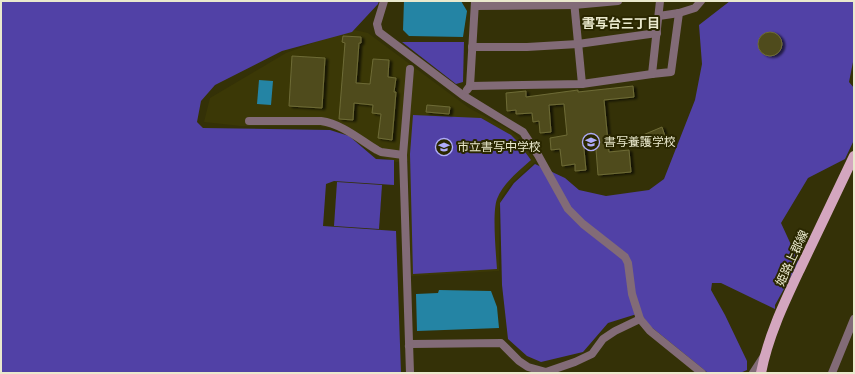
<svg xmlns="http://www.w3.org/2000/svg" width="855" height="374" viewBox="0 0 855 374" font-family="'Public Sans','Noto Sans JP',sans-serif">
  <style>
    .built { fill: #3b3806 }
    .green { fill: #5141a6 }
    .water { fill: #2484a4 }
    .building { fill: #4f4c1e; stroke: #6e6b36; filter: url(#shadow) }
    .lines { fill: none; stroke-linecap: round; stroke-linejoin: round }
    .minor { stroke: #826b77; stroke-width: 8 }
    .major { stroke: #d4a6bf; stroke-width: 10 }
    .labels { text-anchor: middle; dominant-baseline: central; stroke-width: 4; stroke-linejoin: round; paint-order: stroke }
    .poi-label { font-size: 12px; fill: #eae9cd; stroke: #2a2700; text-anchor: start }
    .street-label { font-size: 12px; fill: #eae9cd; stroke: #2a2700 }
    .neighbourhood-label { font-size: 13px; font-weight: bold; fill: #eae9cd; stroke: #2a2700 }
  </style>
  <defs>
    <filter id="shadow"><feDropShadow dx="3" dy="1.5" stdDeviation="1" flood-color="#0009"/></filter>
  </defs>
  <rect width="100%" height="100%" fill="#343107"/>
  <polygon class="built" points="350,29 368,33 469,108 510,130 520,139 536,161 511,184 502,197 499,209 499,271 411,276 408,161 396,162 376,155 333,128 318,126 241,126 204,122 210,98 286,53"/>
  <g class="green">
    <polygon points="1,1 379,1 378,4 352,32 282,51 215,85 201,101 197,122 203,128 330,130 349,136 376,159 394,160 394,185 334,181 326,184 323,226 396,231 401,373 1,373"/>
    <polygon points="730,1 854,1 854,57 849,82 854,88 854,140 845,159 808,178 781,223 799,262 775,305 775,309 721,283 712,283 711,290 725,315 747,361 747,370 740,373 708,373 650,326 640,313 608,323 583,352 541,362 527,356 508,339 502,285 500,203 514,183 535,164 565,178 579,190 606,196 649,190 664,179 695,100 702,64 699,25"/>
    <polygon points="402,42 464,42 463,82 456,84"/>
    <path d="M413 115 481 118 511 135 517 141 531 160C519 171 503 183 497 199 492 212 496 254 497 269L413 274 410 154Z"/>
    <polygon points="337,182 382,185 379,229 334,226"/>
  </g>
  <g class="water">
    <polygon points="404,1 461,1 467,11 463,37 409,36 403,30"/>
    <polygon points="259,80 273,81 271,105 257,104"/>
    <polygon points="439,290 491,291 497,307 499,328 417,331 416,294 438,293"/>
  </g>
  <g class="building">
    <circle cx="770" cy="44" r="12"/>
    <polygon points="343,36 361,37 361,43 359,43 356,83 370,84 373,59 389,60 388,77 396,78 394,92 396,92 392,140 378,138 381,114 372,113 373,105 354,103 353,120 339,119 345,43 342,42"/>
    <polygon points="292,56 325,58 322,108 289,106"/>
    <polygon points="633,86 634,97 604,100 609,152 629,150 631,172 598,175 595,137 583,139 586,170 575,171 575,164 562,166 560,149 551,150 550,138 567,135 564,104 549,105 551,132 540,133 539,121 533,122 532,113 516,114 516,110 507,111 506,93 526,91 526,97 578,90 578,92"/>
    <polygon points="427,105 450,107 449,114 426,112"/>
    <polygon points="662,127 665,136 647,144 643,135"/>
  </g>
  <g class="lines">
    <g class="minor">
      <polyline points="384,1 377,24 379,32 464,96 523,132 538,155 568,209 583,224 625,257 628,263 632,294 640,319 650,331 702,373"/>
      <polyline points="574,1 582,84"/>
      <polyline points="475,6 574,5 618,1"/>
      <polyline points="659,16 679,13 695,8 701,1"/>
      <polyline points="472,47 527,47 578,44 657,33"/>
      <polyline points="652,74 671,72 679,13"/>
      <polyline points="470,86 582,84 652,74 660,1"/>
      <polyline points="467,90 470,86 475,2"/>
      <path d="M249 121H321C342 124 359 139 377 150L381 152 403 155"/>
      <polyline points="409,346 411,344 501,343 519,361 528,367 546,372 575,362 592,354 603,339 615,331 640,319"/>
      <polyline points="410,373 403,155 410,69"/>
      <polyline points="753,373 764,356"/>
      <polyline points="832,373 854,319"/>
    </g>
    <path class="major" d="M761 373C768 336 785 301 801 267 819 230 836 193 854 156"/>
  </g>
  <defs>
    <g id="school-ring" transform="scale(0.9)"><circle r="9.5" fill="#2a2700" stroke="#b0adfa" stroke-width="1.5"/><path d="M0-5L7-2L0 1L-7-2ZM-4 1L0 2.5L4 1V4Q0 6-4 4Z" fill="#b0adfa"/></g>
  </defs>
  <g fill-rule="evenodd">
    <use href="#school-ring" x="591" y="142"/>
    <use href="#school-ring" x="444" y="147"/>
  </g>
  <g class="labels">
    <g class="poi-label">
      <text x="604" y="142">書写養護学校</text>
      <text x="457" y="147">市立書写中学校</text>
    </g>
    <g class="street-label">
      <text transform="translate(792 258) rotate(-65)">姫路上郡線</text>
    </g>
    <g class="neighbourhood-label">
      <text x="621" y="23">書写台三丁目</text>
    </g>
  </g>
  <rect width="855" height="374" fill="none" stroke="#eae9cd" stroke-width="4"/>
</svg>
